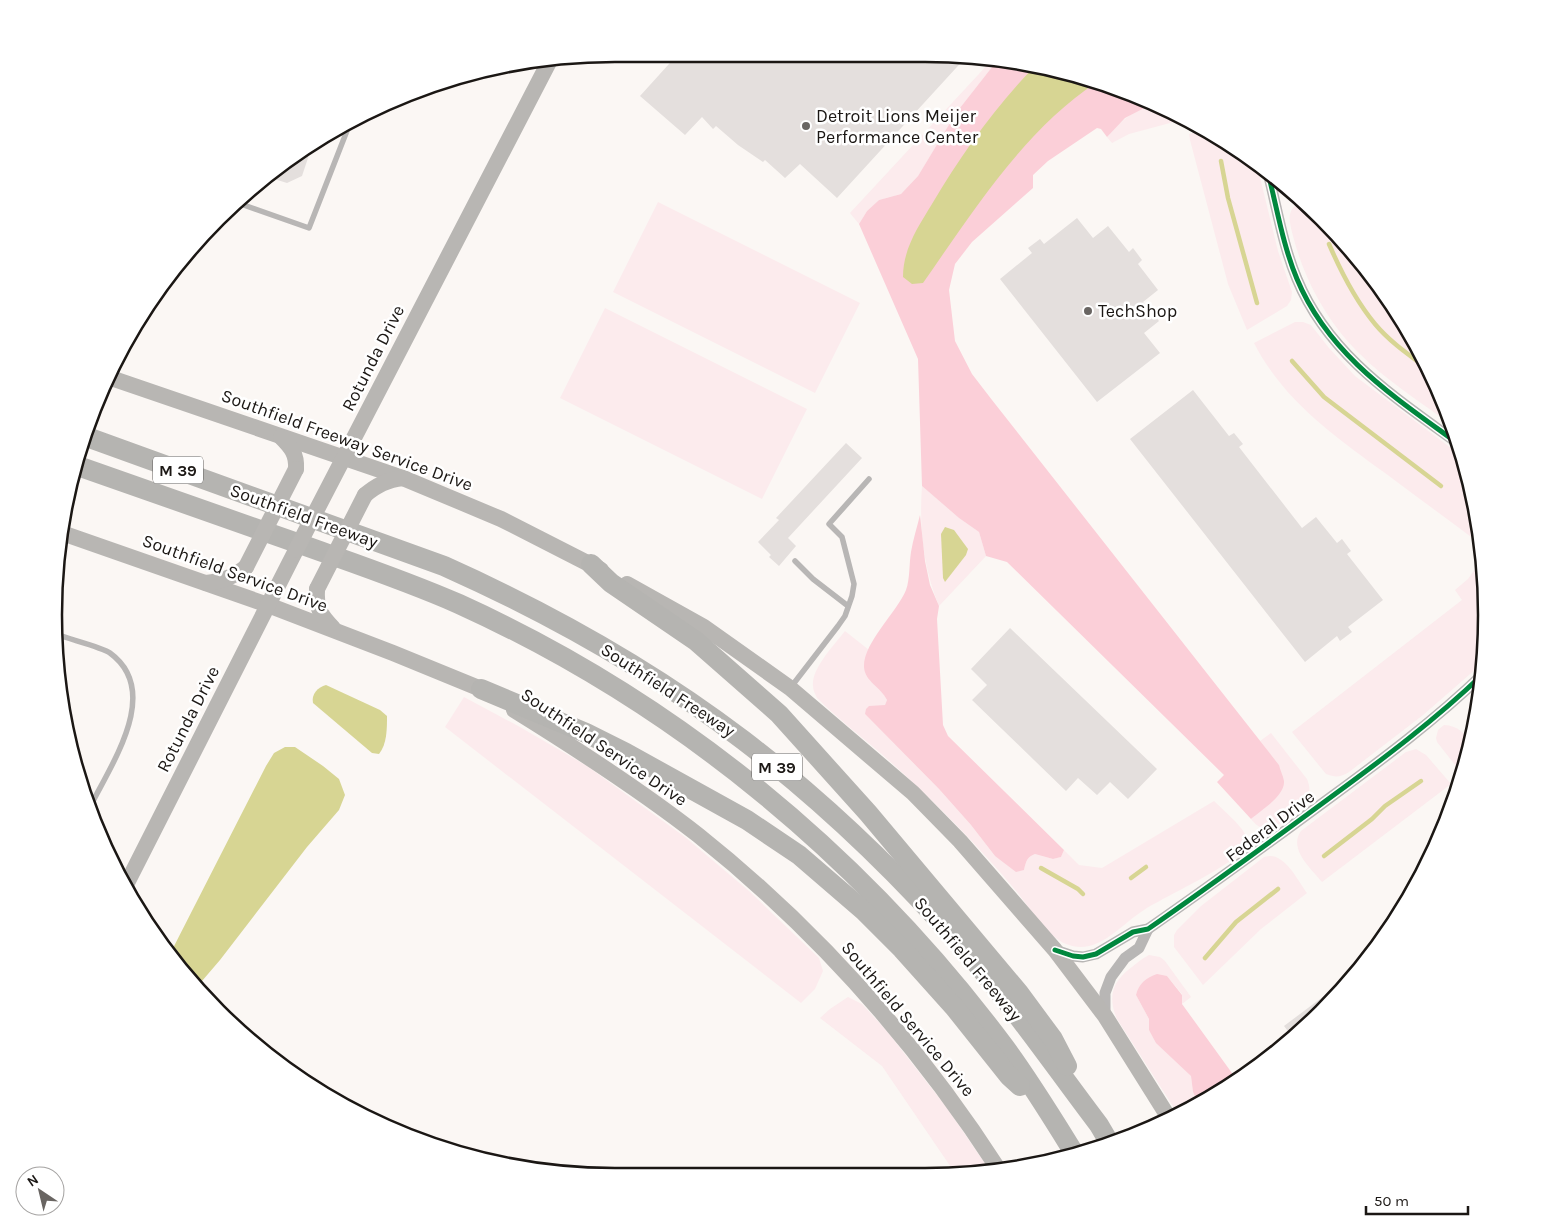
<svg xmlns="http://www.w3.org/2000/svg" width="1541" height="1231" viewBox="0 0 1541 1231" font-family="Karla,sans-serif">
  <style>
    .green { fill: #fcebed }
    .forest { fill: #fbcfd8 }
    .water { fill: #d7d593 }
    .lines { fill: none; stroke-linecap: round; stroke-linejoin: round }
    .stream { stroke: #d7d593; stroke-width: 4.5 }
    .building { fill: #e4dfdd }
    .service { stroke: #b8b6b5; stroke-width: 5.5 }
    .minor { stroke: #b8b6b5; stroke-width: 11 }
    .secondary { stroke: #b8b6b3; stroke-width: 16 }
    .motorway { stroke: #b5b4b1; stroke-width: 20 }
    .secondary-bridge { stroke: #b8b6b3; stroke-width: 16 }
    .cycleway-casing { stroke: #fff; stroke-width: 8 }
    .cycleway { stroke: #00873e; stroke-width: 5 }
    .poi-dot { fill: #696562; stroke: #fff; stroke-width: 2 }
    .labels { text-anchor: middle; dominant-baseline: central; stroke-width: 5; stroke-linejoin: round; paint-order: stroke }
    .shield { fill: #fff; stroke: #5f5d5a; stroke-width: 1 }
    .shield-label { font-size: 16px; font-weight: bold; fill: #1b1714 }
    .poi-label { font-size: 18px; fill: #1b1714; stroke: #fff; text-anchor: start }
    .street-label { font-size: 18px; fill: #1b1714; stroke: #fff }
    .rim { fill: none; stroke: #1b1714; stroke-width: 2.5 }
  </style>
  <rect width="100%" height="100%" fill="#fbf7f4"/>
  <g class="green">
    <polygon points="991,61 996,62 956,113 918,176 901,194 879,200 867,211 859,224 850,213"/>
    <path d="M1152 104 1185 119 1129 134 1112 143 1107 137C1119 121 1133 112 1152 104Z"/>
    <polygon points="1207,129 1257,165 1278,251 1292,292 1291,300 1287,306 1247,330 1228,284 1190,140 1189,134"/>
    <path d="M1304 201 1348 245 1378 292 1412 335 1453 426C1422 403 1387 381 1360 354 1327 322 1304 279 1293 236 1289 220 1285 208 1304 201Z"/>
    <polygon points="658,202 860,303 815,393 613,292"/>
    <polygon points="605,308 807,409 762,499 560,398"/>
    <path d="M1295 322H1303L1311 325 1329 348 1355 376 1463 457 1483 546C1450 521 1417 497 1385 473 1334 436 1283 400 1254 343Z"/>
    <path d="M922 486 959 518 979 532 986 556 939 606C923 567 919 527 922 486Z"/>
    <path d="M1483 558 1486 653 1485 661 1423 715 1349 772C1341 777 1336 778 1326 774L1292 732 1462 600 1455 590 1468 579Z"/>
    <path d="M845 631 869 650C856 682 876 677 887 700L885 705 865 714 939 789 971 825 995 856 1024 870C1026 861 1027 857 1035 854L1053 859 1061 857 1064 850 1079 865 1102 868 1214 801C1223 810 1240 824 1245 834 1246 839 1246 845 1243 849 1234 865 1164 897 1144 910 1120 925 1097 957 1066 944 1048 937 1029 907 1017 892 977 844 932 799 885 757 862 737 838 719 817 698 815 694 813 690 813 686 811 669 835 644 845 631Z"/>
    <polygon points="464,697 520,727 587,766 685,837 749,891 819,958 823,971 815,989 801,1003 445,727"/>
    <path d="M1444 725C1458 726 1463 732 1471 742L1468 761 1463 775 1437 742 1436 738 1438 730Z"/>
    <path d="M1271 733 1307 779C1315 798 1302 806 1288 817 1282 822 1275 828 1267 828 1260 829 1255 824 1251 819L1277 796 1279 765 1260 741Z"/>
    <path d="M1416 749 1426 755 1451 784 1322 882C1311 868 1288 849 1301 831L1406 752Z"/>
    <path d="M1269 856C1286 855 1298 881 1307 893L1261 929 1203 985 1174 947V935L1177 930 1201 906 1264 857Z"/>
    <path d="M1149 955 1160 957 1165 961 1191 997 1182 1004V994L1167 976 1136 995 1149 1019V1030L1191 1076 1193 1092 1199 1105 1178 1114 1117 1019C1107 996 1113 981 1132 967 1138 962 1143 958 1149 955Z"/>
    <polygon points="848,997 862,1004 886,1030 947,1108 990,1171 957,1176 882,1066 820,1018 830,1009"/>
  </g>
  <g class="forest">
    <path d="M996 62 1106 84 1152 104 1125 118 1107 137 1101 129 1097 128 1048 161 1033 175V188L972 242 955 264 949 290 955 341 972 374 992 400 1279 765C1280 770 1283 775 1284 781 1285 796 1261 810 1251 819L1217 782 1224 775 1007 562 986 556 979 532 959 518 922 486 918 359 859 224 867 211 879 200 901 194 918 176 956 113Z"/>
    <path d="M920 515 925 561 930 585 939 606 937 619 943 725 948 736 1064 850 1061 857 1053 859 1035 854C1027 857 1026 861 1024 870L1016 872 995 856 971 825 939 789 865 714 866 709 869 706 885 705 887 700C881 687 865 682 864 667 863 643 897 612 906 590 910 579 909 564 911 552 913 540 917 527 920 515Z"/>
    <path d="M1157 974 1167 976 1182 995V1004L1237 1080 1206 1102 1199 1105 1193 1092 1191 1076 1156 1043 1149 1030V1019L1136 995C1139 983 1146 978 1157 974Z"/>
  </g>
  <g class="water">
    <path d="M1032 69 1097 82C1024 130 972 213 923 283L912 284 903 277C903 249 918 227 932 204 961 155 993 110 1032 69Z"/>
    <polygon points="945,527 954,530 968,549 966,555 945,582 943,578 941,534"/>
    <path d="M326 685 380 710 387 716C387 729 387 744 379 754L372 753 313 703C311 694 318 687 326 685Z"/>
    <polygon points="285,747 295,747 323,766 339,779 345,795 339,810 307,847 220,960 196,988 170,954 266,766 274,753"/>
  </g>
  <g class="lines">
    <g class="stream">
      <polyline points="1221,161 1228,198 1257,303"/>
      <path d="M1329 244C1341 272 1356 301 1375 324 1390 342 1409 355 1428 369"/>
      <polyline points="1292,361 1324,397 1441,486"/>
      <polyline points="1324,856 1372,819 1385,806 1421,781"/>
      <polyline points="1041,868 1078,889 1083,894"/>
      <polyline points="1131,878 1146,867"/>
      <polyline points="1205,958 1236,922 1278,889"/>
    </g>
  </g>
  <g class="building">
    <polygon points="678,54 962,55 967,56 837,198 800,164 785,178 765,160 763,162 738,145 716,126 713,129 702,117 685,135 640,96"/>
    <polygon points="312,146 302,176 287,183 271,178"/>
    <polygon points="1077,218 1093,238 1108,226 1129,252 1133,248 1142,260 1138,264 1158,290 1143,302 1159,321 1144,333 1160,353 1097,402 1000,279 1032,253 1028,248 1040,239 1044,244"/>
    <polygon points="1193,390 1229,436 1234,433 1243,444 1239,447 1302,528 1316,517 1337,543 1342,539 1351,551 1347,554 1383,600 1348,627 1352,632 1340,641 1337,636 1305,662 1130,439"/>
    <polygon points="846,443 862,458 788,538 796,546 779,566 769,557 771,555 758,542 779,520 776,518"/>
    <polygon points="1010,628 1157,769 1128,799 1110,782 1097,795 1078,778 1066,791 972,700 987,685 971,669"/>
    <polygon points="1336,987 1340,991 1294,1039 1284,1026"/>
  </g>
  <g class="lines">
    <g class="service">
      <polyline points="238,203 309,228 350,123"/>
      <polyline points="795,561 813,579 848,606"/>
      <path d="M56 634C68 639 102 647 110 653 162 691 112 763 91 805"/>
      <polyline points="791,687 838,626 845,616 852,596 854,584 842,537 829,524 869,479"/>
    </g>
    <g class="minor">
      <path d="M1268 173C1277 208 1283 246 1297 279 1329 356 1396 398 1460 445"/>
      <path d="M1055 950 1073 956 1083 957 1096 954 1133 932 1148 929C1210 886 1270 842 1331 797 1383 759 1435 720 1482 675"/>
      <polyline points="1105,1016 1105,993 1111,977 1125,958 1139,948 1148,929"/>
    </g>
    <g class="secondary">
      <polyline points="111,378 403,478 501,519 601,570"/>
      <path d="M281 437C291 447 297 454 296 469"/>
      <path d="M365 495C377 485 387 480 403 478"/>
      <polyline points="314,515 549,62"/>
      <polyline points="65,534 268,605 393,653 481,689 491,695"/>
      <path d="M206 583C223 581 233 577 246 567"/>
      <polyline points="627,584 704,627 790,688 913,793 960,841 1055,950 1105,1016 1169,1118"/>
      <path d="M317 589C316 609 320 614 333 628"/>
      <path d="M514 710C577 749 639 789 698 835 816 929 917 1043 999 1170"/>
      <polyline points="125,887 296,550"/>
    </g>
    <g class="motorway">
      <path d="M87 437 444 566C549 613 651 670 743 740 824 802 899 874 966 951 1013 1006 1055 1067 1099 1125L1109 1142"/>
      <path d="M75 465C150 491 225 517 300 544 353 563 407 581 459 604 675 702 861 855 1004 1046 1030 1081 1053 1119 1076 1156"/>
      <polyline points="591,564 611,583 696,641 779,714 868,813 1019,993 1053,1039 1067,1066"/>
      <polyline points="481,689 586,733 626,753 747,820 799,855 864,911 902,949 954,1007 1009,1076 1020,1086"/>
    </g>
    <g class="secondary-bridge">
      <polyline points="296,550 314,515"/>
      <polyline points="246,567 296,469"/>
      <polyline points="317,589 365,495"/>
    </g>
    <g class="cycleway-casing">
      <g id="cycleway">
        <path d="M1268 173C1277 208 1283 246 1297 279 1329 356 1396 398 1460 445"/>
        <path d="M1055 950 1073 956 1083 957 1096 954 1133 932 1148 929C1210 886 1270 842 1331 797 1383 759 1435 720 1482 675"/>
      </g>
    </g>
    <use href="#cycleway" class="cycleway"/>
  </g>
  <g class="poi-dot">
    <circle cx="806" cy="126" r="5"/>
    <circle cx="1088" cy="311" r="5"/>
  </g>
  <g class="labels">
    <g class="shield">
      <rect x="153" y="456.5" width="50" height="27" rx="4"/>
      <rect x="752" y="753.5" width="50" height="27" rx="4"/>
    </g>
    <g class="shield-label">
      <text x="178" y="470">M 39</text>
      <text x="777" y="767">M 39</text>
    </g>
    <g class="poi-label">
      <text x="816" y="116">Detroit Lions Meijer<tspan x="816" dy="21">Performance Center</tspan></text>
      <text x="1098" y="311">TechShop</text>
    </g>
    <g class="street-label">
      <text transform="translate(373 358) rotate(-63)">Rotunda Drive</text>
      <text transform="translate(347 440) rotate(20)">Southfield Freeway Service Drive</text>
      <text transform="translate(304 516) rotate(20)">Southfield Freeway</text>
      <text transform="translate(235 573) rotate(20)">Southfield Service Drive</text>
      <text transform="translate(668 690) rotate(33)">Southfield Freeway</text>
      <text transform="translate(188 719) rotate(-63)">Rotunda Drive</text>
      <text transform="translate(604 747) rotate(34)">Southfield Service Drive</text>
      <text transform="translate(1270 826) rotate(-37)">Federal Drive</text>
      <text transform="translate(968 959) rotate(50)">Southfield Freeway</text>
      <text transform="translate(908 1019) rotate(50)">Southfield Service Drive</text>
    </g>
  </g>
  <path d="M0 0H1541V1231H0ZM615 62H925A553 553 0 0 1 1478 615V615A553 553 0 0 1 925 1168H615A553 553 0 0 1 62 615V615A553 553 0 0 1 615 62Z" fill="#fff" fill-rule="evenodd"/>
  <path class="rim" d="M615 62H925A553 553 0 0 1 1478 615V615A553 553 0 0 1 925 1168H615A553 553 0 0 1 62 615V615A553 553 0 0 1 615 62Z"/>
  <g transform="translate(40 1191) rotate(325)"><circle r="24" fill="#ffffff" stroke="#a4a2a1"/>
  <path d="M0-4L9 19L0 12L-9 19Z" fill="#696562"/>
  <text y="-8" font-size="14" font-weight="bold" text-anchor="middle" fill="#1b1714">N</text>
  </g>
  <path d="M1366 1206v8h102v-8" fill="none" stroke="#1b1714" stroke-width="2.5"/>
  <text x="1374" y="1206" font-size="15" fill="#1b1714" stroke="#ffffff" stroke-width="4" paint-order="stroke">50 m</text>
</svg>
